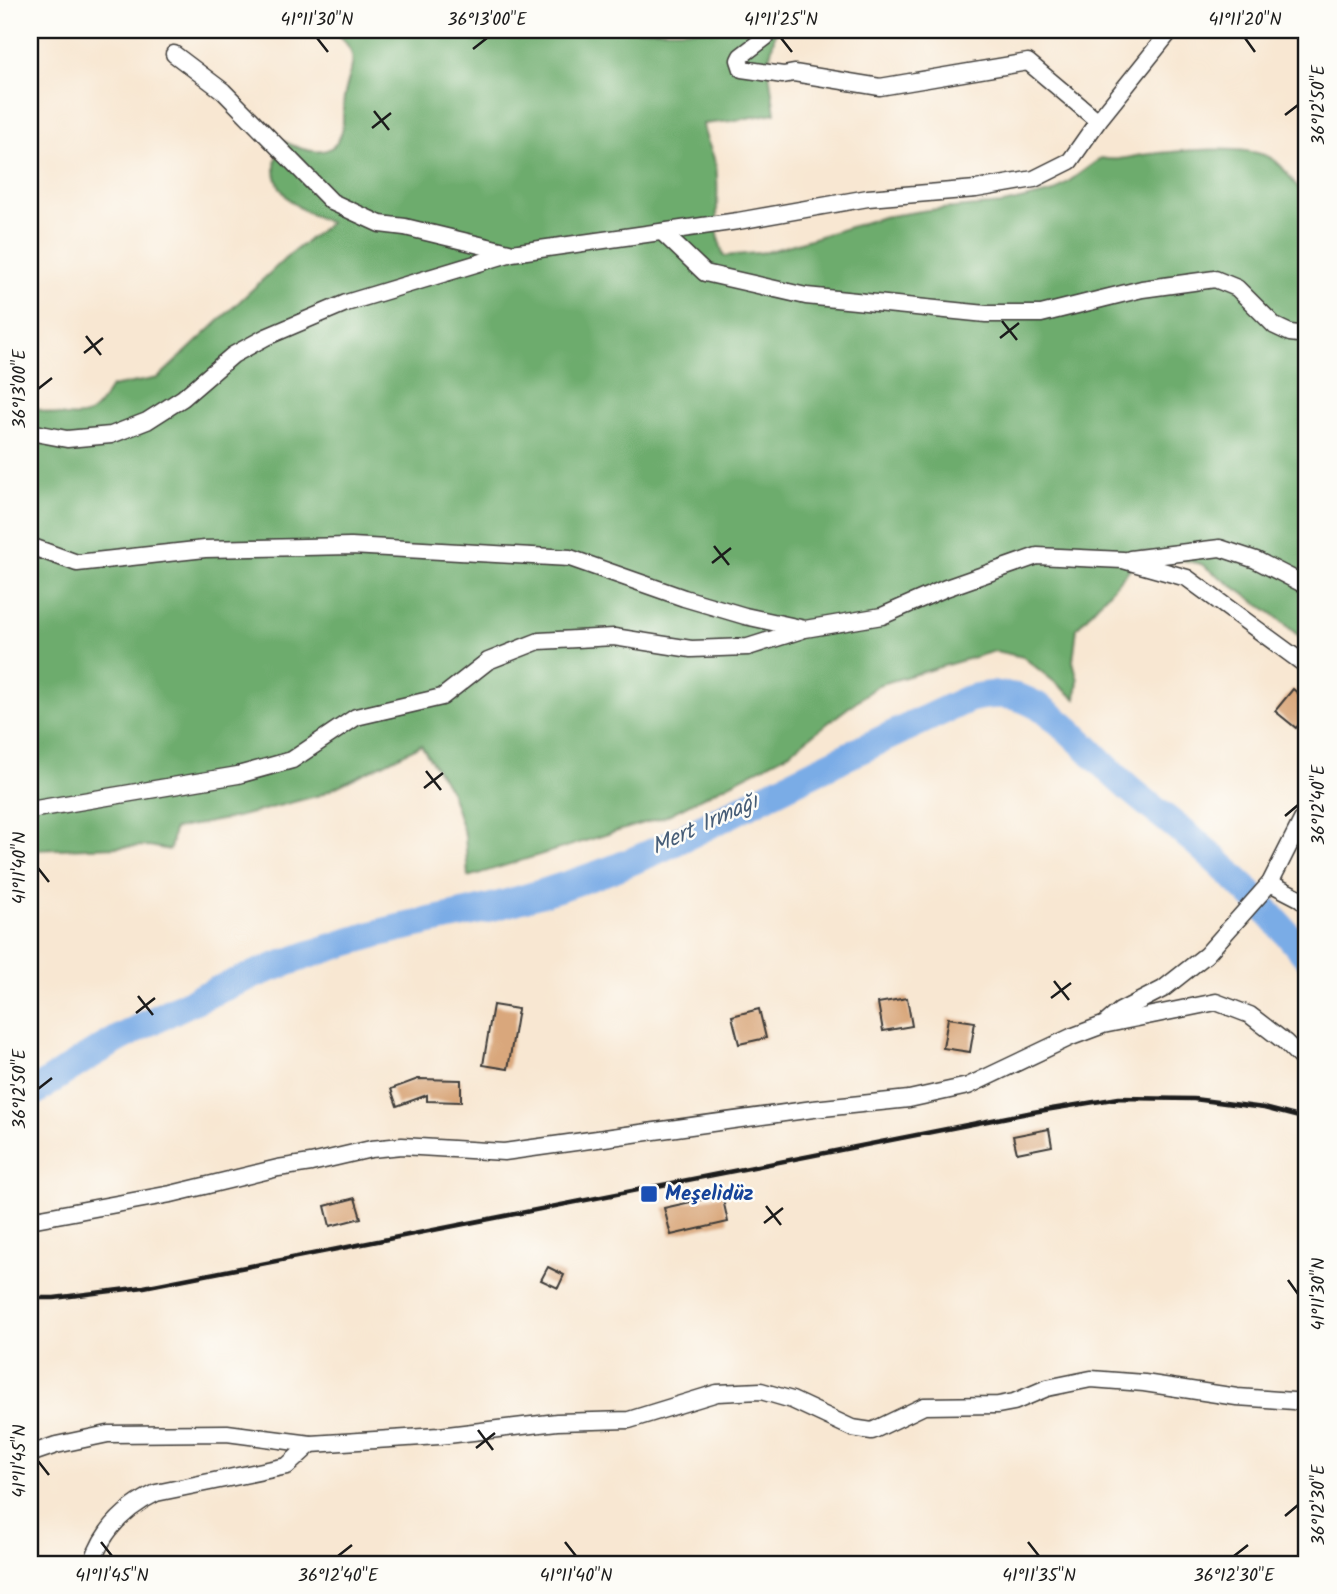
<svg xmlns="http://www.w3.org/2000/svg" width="1337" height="1594" viewBox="0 0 1337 1594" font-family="Kalam,sans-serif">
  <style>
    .forest { fill: #6dac6d; stroke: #446444; stroke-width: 2 }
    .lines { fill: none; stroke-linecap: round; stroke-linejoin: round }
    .river { stroke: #7aace6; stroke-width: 28 }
    .building { fill: #d9a77c }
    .minor-casing { stroke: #3d3a37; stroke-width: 19 }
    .minor { stroke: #fff; stroke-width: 16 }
    .rail { stroke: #1c1c1c; stroke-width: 4.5 }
    .ticks { fill: none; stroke: #1c1c1c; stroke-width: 2.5 }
    .transit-dot { fill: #1a4fb4; stroke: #fdfcf7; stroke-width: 2.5 }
    .labels { text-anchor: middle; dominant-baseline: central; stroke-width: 5; stroke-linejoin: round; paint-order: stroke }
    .transit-label { font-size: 21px; font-weight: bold; fill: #164399; stroke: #fdfcf7; text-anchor: start }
    .water-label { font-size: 23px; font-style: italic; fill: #465d77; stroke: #fdfcf7 }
    .neatline { fill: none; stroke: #1c1c1c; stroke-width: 2.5 }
    .ticks-label { font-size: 18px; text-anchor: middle; fill: #1c1c1c }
  </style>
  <rect width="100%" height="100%" fill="#fdfcf7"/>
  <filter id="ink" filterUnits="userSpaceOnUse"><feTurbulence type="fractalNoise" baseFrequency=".0143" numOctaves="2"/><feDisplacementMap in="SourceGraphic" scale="14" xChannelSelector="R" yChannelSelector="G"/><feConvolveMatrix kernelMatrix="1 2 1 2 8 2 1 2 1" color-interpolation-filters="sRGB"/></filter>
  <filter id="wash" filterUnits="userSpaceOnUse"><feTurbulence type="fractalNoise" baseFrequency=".00686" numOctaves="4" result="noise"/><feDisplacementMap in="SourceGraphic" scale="28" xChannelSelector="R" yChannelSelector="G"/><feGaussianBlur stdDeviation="1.57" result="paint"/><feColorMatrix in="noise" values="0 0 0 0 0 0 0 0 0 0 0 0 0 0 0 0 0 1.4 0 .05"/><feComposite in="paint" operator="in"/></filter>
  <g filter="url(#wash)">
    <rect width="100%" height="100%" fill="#f8e7d2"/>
    <path class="forest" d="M333 30H776L768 65 775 113 731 121 703 124C704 139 714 152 716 167 721 198 711 224 724 256L767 252 883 217 928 210 1003 204 1054 192 1101 158C1120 162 1130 156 1149 154 1178 151 1244 144 1269 157 1287 166 1291 185 1307 195V643L1274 615 1201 564 1141 551 1136 562 1077 628 1073 661 1078 680 1076 699 1023 657 995 651 878 685 786 755 664 817 468 877 465 836 450 790 421 745 320 795 237 817 174 829 170 850 149 846 30 850V404C40 413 77 421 90 413 99 408 105 396 111 387L158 378 289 255 330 223C322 219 313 216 305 211 277 195 266 170 283 141 303 151 334 162 342 131 344 120 342 109 344 98 350 65 364 56 333 30Z"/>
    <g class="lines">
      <path class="river" d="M30 1095C134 1021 256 967 379 933 410 925 441 919 472 912 515 902 557 889 599 874 661 852 718 820 776 791 840 759 904 729 968 699 989 694 1010 692 1030 702 1058 714 1097 760 1122 782 1147 805 1174 824 1200 846 1239 880 1274 917 1307 957"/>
    </g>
    <g id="blocks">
      <g class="building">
        <polygon points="1293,689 1307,701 1307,714 1296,728 1275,711"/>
        <polygon points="907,998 912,1026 883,1031 878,1003"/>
        <polygon points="493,1005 518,1009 508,1069 483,1065"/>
        <polygon points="759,1009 766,1038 739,1044 732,1016"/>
        <polygon points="948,1018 975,1022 970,1052 943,1048"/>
        <polygon points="418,1079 461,1080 461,1102 427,1101 427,1095 397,1106 391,1089"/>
        <polygon points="1049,1129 1052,1146 1017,1153 1013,1136"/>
        <polygon points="722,1195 728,1222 671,1235 664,1208"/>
        <polygon points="355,1198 361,1218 330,1226 325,1206"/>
        <polygon points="548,1267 564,1275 558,1288 541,1280"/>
      </g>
    </g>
  </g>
  <g filter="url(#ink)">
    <use href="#blocks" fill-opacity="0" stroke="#3d3a37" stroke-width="2"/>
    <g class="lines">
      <g class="minor-casing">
        <g id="minor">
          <polyline points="767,30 766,37 741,56 739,60 742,69 783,75 794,73 880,87 1028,62 1098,121"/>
          <polyline points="174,54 223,91 332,202 380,224 405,227 509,252"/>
          <polyline points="662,232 705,273 806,296 986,314 1041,314 1142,289 1215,279 1237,288 1275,326 1290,333 1307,335"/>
          <polyline points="30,432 67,439 111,435 147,421 183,398 233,355 266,337 346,303 512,253 738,221 868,198 976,189 1034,179 1070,161 1098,121 1171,30"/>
          <polyline points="30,546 77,563 205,549 351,546 570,558 684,598 745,616 805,629 882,616 946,588 1037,556 1123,560 1187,578 1307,666"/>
          <polyline points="1130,559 1220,548 1256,560 1307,586"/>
          <polyline points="30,810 238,775 292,760 356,717 442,697 488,661 539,641 614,637 691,649 748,647 802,630"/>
          <polyline points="1270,883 1301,899 1307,905"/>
          <polyline points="1107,1022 1120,1011 1163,989 1206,955 1270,883 1307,810"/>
          <polyline points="30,1220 171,1194 278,1168 311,1163 371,1149 402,1146 504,1152 813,1109 909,1099 968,1086 1071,1037 1103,1025 1216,1002 1250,1015 1285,1042 1307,1064"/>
          <polyline points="30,1454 56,1445 108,1434 227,1433 311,1444 439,1436 557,1422 629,1420 717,1393 761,1391 792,1400 852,1428 872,1431 924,1406 998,1405 1014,1402 1047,1388 1091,1379 1144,1383 1237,1397 1307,1402"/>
          <path d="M92 1564C102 1531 125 1508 156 1493L287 1466 311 1444"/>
        </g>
      </g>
      <use href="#minor" class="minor"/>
      <polyline class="rail" points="30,1298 54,1298 144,1287 1033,1112 1119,1098 1194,1099 1264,1108 1307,1119"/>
    </g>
  </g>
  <path class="ticks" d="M317 38 328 52M781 38 792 52M1245 38 1255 52M473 49 487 38M374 111 389 130M1285 115 1298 105M372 128 391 113M1002 321 1017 340M86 336 101 355M1000 338 1019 323M84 353 103 338M38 389 52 378M714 546 729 565M712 563 731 548M426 771 441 790M424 788 443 773M1285 816 1298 805M38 868 49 882M1054 981 1069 1000M138 996 153 1015M1051 998 1071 983M136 1013 155 998M38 1089 52 1078M766 1206 781 1225M764 1223 783 1208M1288 1280 1298 1294M478 1430 493 1450M476 1448 495 1433M38 1461 49 1475M1285 1516 1298 1505M101 1542 112 1556M565 1542 576 1556M1028 1542 1039 1556M338 1556 352 1545M1234 1556 1248 1545"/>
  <rect class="transit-dot" x="640" y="1185" width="18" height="18" rx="3.5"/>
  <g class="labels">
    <g class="transit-label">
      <text x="665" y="1194">Meşelidüz</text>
    </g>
    <g class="water-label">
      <text transform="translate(705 825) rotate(-25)">Mert Irmağı</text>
    </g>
  </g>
  <rect width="1337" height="1594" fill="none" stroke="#fdfcf7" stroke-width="77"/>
  <rect x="38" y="38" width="1260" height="1518" class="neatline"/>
  <g class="ticks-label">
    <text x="317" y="25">41°11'30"N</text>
    <text x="487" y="25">36°13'00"E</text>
    <text x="781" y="25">41°11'25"N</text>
    <text x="1245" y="25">41°11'20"N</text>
    <text transform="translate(1318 105) rotate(-90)" y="6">36°12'50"E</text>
    <text transform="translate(19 389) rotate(-90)" y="6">36°13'00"E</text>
    <text transform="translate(1318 805) rotate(-90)" y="6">36°12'40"E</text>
    <text transform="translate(19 868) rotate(-90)" y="6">41°11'40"N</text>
    <text transform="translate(19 1089) rotate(-90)" y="6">36°12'50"E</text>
    <text transform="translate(1318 1294) rotate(-90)" y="6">41°11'30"N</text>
    <text transform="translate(19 1461) rotate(-90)" y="6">41°11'45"N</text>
    <text transform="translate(1318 1505) rotate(-90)" y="6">36°12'30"E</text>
    <text x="112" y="1581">41°11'45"N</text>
    <text x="338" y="1581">36°12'40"E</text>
    <text x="576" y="1581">41°11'40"N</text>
    <text x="1039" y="1581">41°11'35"N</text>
    <text x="1234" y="1581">36°12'30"E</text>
  </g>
</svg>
